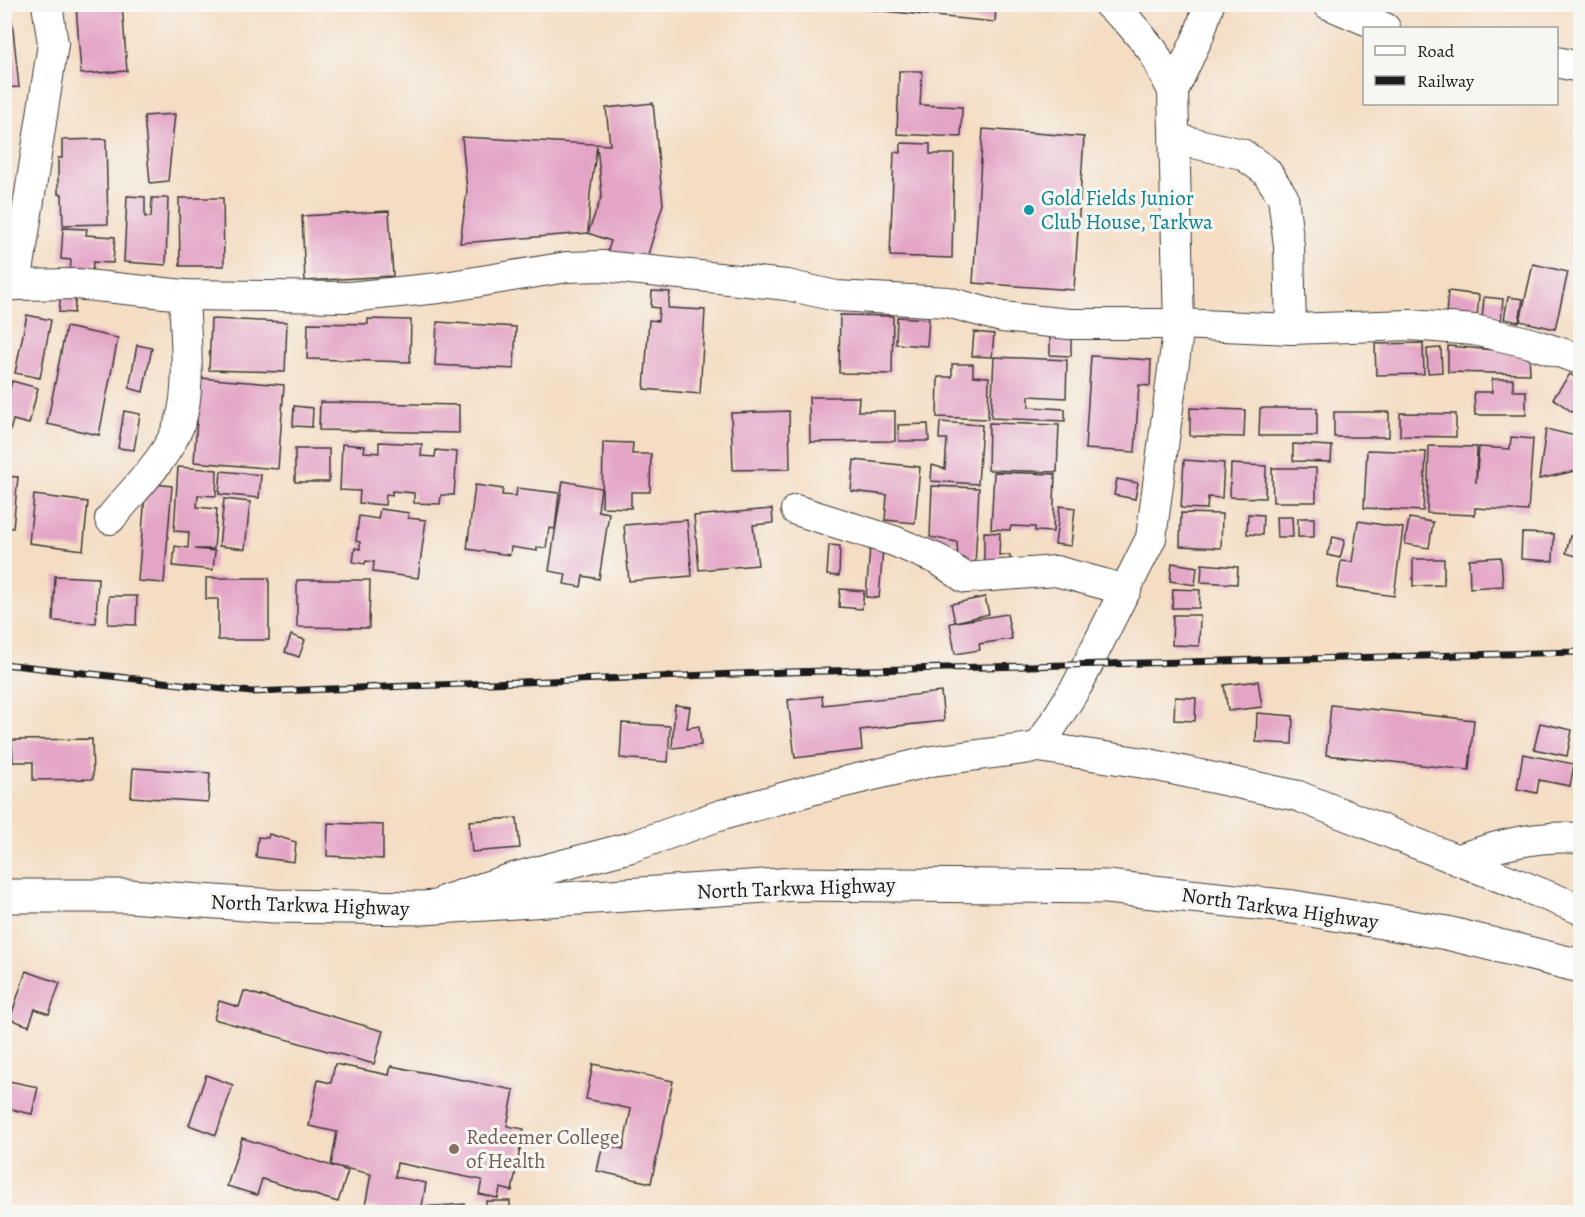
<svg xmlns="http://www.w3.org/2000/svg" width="1585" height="1217" viewBox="0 0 1585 1217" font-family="Alegreya,serif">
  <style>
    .building { fill: #e4a4c6; fill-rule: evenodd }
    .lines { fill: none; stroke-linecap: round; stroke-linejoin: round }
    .street-casing { stroke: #3c3935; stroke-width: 32 }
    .primary-casing { stroke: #3c3935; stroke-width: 35 }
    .street { stroke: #fff; stroke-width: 30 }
    .primary { stroke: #fff; stroke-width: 33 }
    .rail-casing { stroke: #1c1c1c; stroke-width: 7 }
    .rail { stroke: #f6f6f2; stroke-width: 4.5; stroke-dasharray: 14; stroke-linecap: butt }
    .culture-dot { fill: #0f9aa8; stroke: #f6f6f2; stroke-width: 2 }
    .education-dot { fill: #8d6e63; stroke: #f6f6f2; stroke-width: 2 }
    .labels { text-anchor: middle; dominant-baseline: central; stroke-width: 6; stroke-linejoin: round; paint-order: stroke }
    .culture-label { font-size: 21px; fill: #0d838f; stroke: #f6f6f2; text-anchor: start }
    .street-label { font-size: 21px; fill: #1c1c1c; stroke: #f6f6f2 }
    .education-label { font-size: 21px; fill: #785e54; stroke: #f6f6f2; text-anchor: start }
  </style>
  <rect width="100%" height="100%" fill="#f6f6f2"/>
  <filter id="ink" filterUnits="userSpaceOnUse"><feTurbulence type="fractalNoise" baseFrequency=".0167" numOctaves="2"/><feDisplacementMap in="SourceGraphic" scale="12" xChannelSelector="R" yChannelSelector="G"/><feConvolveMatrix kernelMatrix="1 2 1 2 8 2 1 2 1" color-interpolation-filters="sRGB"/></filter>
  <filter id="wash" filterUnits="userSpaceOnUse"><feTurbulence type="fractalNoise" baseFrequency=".008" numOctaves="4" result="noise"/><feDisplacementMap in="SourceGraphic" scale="24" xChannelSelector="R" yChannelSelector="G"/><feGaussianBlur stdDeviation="1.35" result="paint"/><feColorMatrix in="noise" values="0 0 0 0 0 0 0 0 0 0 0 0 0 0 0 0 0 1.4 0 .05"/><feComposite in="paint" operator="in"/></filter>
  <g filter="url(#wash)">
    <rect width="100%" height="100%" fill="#f4ddc3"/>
    <g id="blocks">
      <g class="building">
        <polygon points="76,4 122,4 127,71 81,74"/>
        <polygon points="853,4 996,4 995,22 853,8"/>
        <polygon points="12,20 19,87 4,88 4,21"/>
        <polygon points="899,71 922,71 920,105 962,107 961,137 897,134"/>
        <path d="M653 103 663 204 647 258 606 256 611 241 588 233 460 243 467 191 462 137 610 145 606 108ZM597 146 602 195 588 233 590 194Z"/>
        <polygon points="175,114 168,181 150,183 144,116"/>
        <polygon points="983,129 1084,137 1074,290 973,283"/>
        <polygon points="106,139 108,224 63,225 62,194 58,194 58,158 62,158 62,140"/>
        <polygon points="901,143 930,144 930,154 954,154 952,258 890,256 894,152 901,153"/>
        <polygon points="127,196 145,197 145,217 151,217 152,198 168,198 166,265 124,262"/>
        <polygon points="179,198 223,198 224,266 180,266"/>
        <polygon points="389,211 393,276 305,281 302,216"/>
        <polygon points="63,228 87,229 86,235 115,237 113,263 93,262 92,274 70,273 71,260 61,259"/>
        <polygon points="1533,264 1568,272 1555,329 1520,321"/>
        <polygon points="652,291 670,292 668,308 705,310 700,394 644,389 649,320 658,321 659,308 651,307"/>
        <polygon points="1448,291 1479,295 1477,318 1446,315"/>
        <polygon points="61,292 76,293 74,313 59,312"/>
        <polygon points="1484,297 1503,299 1501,321 1482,319"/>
        <polygon points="1508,297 1523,299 1519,322 1504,319"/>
        <polygon points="27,315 51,320 40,378 15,373"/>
        <polygon points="840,315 893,316 892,374 839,373"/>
        <polygon points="897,317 929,319 927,346 896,344"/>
        <polygon points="211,319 287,322 285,372 209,370"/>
        <polygon points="368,319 411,320 410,362 307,359 308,323 368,324"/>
        <polygon points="437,322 516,327 514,369 435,365"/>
        <polygon points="66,327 118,338 99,435 47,424"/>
        <polygon points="1050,331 1071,331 1071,356 1050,355"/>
        <polygon points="974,332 994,334 992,357 972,356"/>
        <polygon points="1423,343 1424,374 1376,375 1375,344"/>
        <polygon points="137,345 152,348 143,392 129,388"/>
        <polygon points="1448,346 1529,353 1530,374 1448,372"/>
        <polygon points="1441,348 1442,372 1428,373 1427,349"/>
        <polygon points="1091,356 1151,360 1150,386 1139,385 1135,452 1085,449"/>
        <polygon points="994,357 1067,360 1066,398 1029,396 1029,407 1065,409 1065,421 991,418"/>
        <polygon points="952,364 973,364 973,376 989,377 988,419 937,417 938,377 952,377"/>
        <polygon points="1570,374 1580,381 1580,400 1572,412 1553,398"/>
        <polygon points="200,378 284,385 278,469 194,462"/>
        <polygon points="1492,379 1513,379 1513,391 1526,391 1526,415 1475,415 1474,392 1492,392"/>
        <polygon points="12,381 38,388 29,424 13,420 10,431 4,429 4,410"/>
        <polygon points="809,397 859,397 858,411 895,411 895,441 810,442"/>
        <polygon points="320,402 459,405 459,433 319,430"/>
        <polygon points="294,406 313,408 312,427 293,426"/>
        <polygon points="1190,408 1245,410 1244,437 1190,436"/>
        <polygon points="1260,408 1317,408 1317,436 1259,436"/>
        <polygon points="124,411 140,414 134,450 118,448"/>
        <polygon points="789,411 790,469 733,470 731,413"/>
        <rect x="1334" y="412" width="55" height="25"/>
        <polygon points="1400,413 1456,414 1456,437 1400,436"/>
        <polygon points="940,422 982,425 978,484 931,481 932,465 945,469 947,439 939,439"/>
        <polygon points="989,423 1059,425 1057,472 988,470"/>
        <polygon points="928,424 929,441 899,441 898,425"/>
        <polygon points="1546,429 1580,437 1580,470 1539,479"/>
        <polygon points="1511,437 1533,439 1528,511 1475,508 1475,515 1427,513 1429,446 1477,447 1476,483 1479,447 1510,449"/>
        <polygon points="379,442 422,444 421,456 435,457 436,450 457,452 454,495 441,495 440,504 414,503 414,493 392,491 392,495 386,494 385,505 359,503 360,491 340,490 342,444 365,446 364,452 379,453"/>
        <polygon points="603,442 633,443 632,454 651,454 650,492 631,492 631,508 602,507"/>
        <polygon points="1293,444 1332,446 1331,462 1293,461"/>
        <rect x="295" y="449" width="34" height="33"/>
        <polygon points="1367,450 1426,452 1423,511 1364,508"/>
        <polygon points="854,460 920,467 915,523 885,520 887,495 851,491"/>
        <polygon points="1184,460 1224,463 1222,498 1208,497 1207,509 1181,508"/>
        <polygon points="1231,464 1266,466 1265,498 1230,497"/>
        <polygon points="178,467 217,470 216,496 198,495 197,507 217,509 214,549 195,549 215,551 213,570 173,566 175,546 188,548 189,532 174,531"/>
        <polygon points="1272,468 1316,468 1316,502 1273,502"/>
        <polygon points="221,471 261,475 259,498 219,494"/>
        <polygon points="994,472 1055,474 1053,532 1035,531 1035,527 1011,526 1010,530 991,529"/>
        <polygon points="4,476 18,477 13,528 4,527"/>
        <polygon points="1117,479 1138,483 1135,499 1114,495"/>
        <polygon points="563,481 601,488 598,511 609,513 599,579 583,576 581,587 564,584 566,574 549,571"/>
        <polygon points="146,483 172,486 164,583 138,581"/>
        <polygon points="475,485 503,489 502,495 516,496 517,488 559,493 555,529 549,528 546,548 537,547 537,551 511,547 510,555 467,549"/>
        <polygon points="932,486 979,488 975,567 958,563 957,542 930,537"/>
        <polygon points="34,495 88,502 83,550 29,543"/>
        <polygon points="224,499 250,502 245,549 219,546"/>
        <polygon points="1060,506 1075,508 1071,546 1055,544"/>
        <polygon points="380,509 409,513 408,518 426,520 418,578 373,572 374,562 366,561 365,564 353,562 355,548 360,549 360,542 356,541 359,516 378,519"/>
        <polygon points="772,509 773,523 753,525 758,565 699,570 694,516"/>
        <polygon points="1181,513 1222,514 1221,548 1180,546"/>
        <polygon points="1248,514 1263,515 1262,535 1247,534"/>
        <polygon points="1276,517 1292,517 1293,537 1277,537"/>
        <rect x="1298" y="518" width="16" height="19"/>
        <polygon points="1409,518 1433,522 1429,548 1405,544"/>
        <polygon points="687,520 692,576 629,581 624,525"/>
        <polygon points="1358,521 1403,528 1394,596 1337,588 1341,561 1352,562"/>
        <polygon points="984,532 1000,533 999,555 1010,555 1010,570 984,569"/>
        <polygon points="1522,533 1554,534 1553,561 1521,559"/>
        <polygon points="1570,536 1580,539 1580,557 1566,553"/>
        <polygon points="1333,537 1345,540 1340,558 1327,555"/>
        <polygon points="829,545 840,546 839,576 827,575"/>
        <polygon points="870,547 883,548 879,598 866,597"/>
        <polygon points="1501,557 1503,586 1470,588 1469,559"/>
        <polygon points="1413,559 1444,559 1444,585 1413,586"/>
        <polygon points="1172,563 1197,567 1195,585 1170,581"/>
        <polygon points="1202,564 1238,567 1237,584 1201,582"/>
        <polygon points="55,576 98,578 96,623 53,621"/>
        <polygon points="206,578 269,578 269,640 218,640 218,599 206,599"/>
        <polygon points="297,580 370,580 369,628 297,627"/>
        <polygon points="840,589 864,591 862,609 839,607"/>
        <polygon points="1173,589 1200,590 1199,608 1172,608"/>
        <polygon points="109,596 137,596 136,625 108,624"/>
        <polygon points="985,597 989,614 955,622 951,604"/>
        <polygon points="1007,614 1012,639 979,644 980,650 955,654 950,623"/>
        <polygon points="1173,615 1200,615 1199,646 1172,645"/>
        <polygon points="291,635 305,640 299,657 285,652"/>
        <polygon points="1258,681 1262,707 1228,711 1224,685"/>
        <polygon points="941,692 944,721 860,730 862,750 795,758 788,700 822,696 823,705"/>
        <polygon points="1175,697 1196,698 1195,721 1174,720"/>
        <polygon points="675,705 690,707 687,728 699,726 701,745 672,748"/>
        <polygon points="1331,705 1474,720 1469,770 1326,755"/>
        <polygon points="1257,713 1293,716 1292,744 1256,742"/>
        <polygon points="622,723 670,726 668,762 620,758"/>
        <polygon points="1540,723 1572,730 1567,756 1534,749"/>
        <polygon points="92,739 93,779 33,780 33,762 13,762 12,740"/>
        <polygon points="1523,754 1574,764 1570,786 1539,780 1537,793 1517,789"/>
        <polygon points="133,768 210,773 208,802 131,797"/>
        <polygon points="517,818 520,848 472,852 469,821"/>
        <polygon points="328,823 383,825 383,859 327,856"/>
        <polygon points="269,834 296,842 294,862 256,857 258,837 268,838"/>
        <polygon points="26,971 60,983 49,1014 35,1009 29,1026 10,1019"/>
        <polygon points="244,991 383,1031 374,1064 214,1019 219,1001 239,1007"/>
        <polygon points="335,1064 389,1075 391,1066 514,1090 507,1126 524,1129 512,1191 500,1188 498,1198 479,1194 482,1180 397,1163 395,1177 426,1183 421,1212 398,1212 365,1206 371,1174 331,1165 337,1132 309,1126 318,1080 331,1083"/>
        <polygon points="593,1064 673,1081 651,1183 597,1171 603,1144 623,1149 631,1109 586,1099"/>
        <polygon points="206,1075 233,1085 216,1135 189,1125"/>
        <polygon points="4,1080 38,1087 32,1114 4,1108"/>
        <polygon points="242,1138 348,1171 338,1202 262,1179 257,1195 227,1186"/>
        <rect x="486" y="1201" width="24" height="11"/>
        <polygon points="465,1204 466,1212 422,1212 422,1207"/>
      </g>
    </g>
  </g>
  <g filter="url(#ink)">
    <use href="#blocks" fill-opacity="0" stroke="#3c3935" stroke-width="1.5"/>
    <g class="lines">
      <g class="street-casing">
        <g id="street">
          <polyline points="1328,4 1385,28"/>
          <polyline points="1556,62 1580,67"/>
          <polyline points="1173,91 1199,35 1209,4"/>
          <polyline points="1176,139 1242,154 1266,171 1283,197 1289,246 1291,329"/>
          <polyline points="16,285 76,284 184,295 349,297 439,288 567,267 602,266 787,285 836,296 948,302 1002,317 1069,324 1179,324 1291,329 1410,325 1474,330 1527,342 1580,359"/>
          <polyline points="4,286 16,285 53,44 47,4"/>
          <polyline points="796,510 894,541 939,560 965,578 1056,571 1126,590"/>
          <path d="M110 519C133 490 166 460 179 425 192 392 185 331 184 295"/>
          <polyline points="1039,747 1078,684 1151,538 1179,324 1173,91 1153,51 1128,21 1108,4"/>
          <path d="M1457 860C1497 845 1537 835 1580 838"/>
          <polyline points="446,900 513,878 631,847 718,816 811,790 932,761 1039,747 1144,763 1298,796 1580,909"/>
        </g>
      </g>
      <g class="primary-casing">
        <polyline id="primary" points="4,896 129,896 274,906 422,908 796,884 1107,887 1293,907 1447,933 1580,966"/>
      </g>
      <use href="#street" class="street"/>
      <use href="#primary" class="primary"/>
      <g class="rail-casing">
        <polyline id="rail" points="4,664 251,692 788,672 1580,652"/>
      </g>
      <use href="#rail" class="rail"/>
    </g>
  </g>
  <circle class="culture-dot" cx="1029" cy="210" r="6"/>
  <circle class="education-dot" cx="454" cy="1149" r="6"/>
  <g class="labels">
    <g class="culture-label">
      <text x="1041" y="198">Gold Fields Junior<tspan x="1041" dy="24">Club House, Tarkwa</tspan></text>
    </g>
    <g class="street-label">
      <text transform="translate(796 888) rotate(-2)">North Tarkwa Highway</text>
      <text transform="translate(310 905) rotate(2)">North Tarkwa Highway</text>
      <text transform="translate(1280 908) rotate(8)">North Tarkwa Highway</text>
    </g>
    <g class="education-label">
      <text x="466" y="1137">Redeemer College<tspan x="466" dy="24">of Health</tspan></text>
    </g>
  </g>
  <rect width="1585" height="1217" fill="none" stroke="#f6f6f2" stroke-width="24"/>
  <rect x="1363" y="27" width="195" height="78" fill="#f6f6f2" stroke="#9f9f9c" stroke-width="1.5"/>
  <rect x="1375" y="46" width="30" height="9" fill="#ffffff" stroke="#9f9f9c" stroke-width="1.5"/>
  <text x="1417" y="57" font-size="18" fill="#1c1c1c">Road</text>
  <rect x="1375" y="76" width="30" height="9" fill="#1c1c1c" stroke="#9f9f9c" stroke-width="1.5"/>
  <text x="1417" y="87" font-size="18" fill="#1c1c1c">Railway</text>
</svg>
